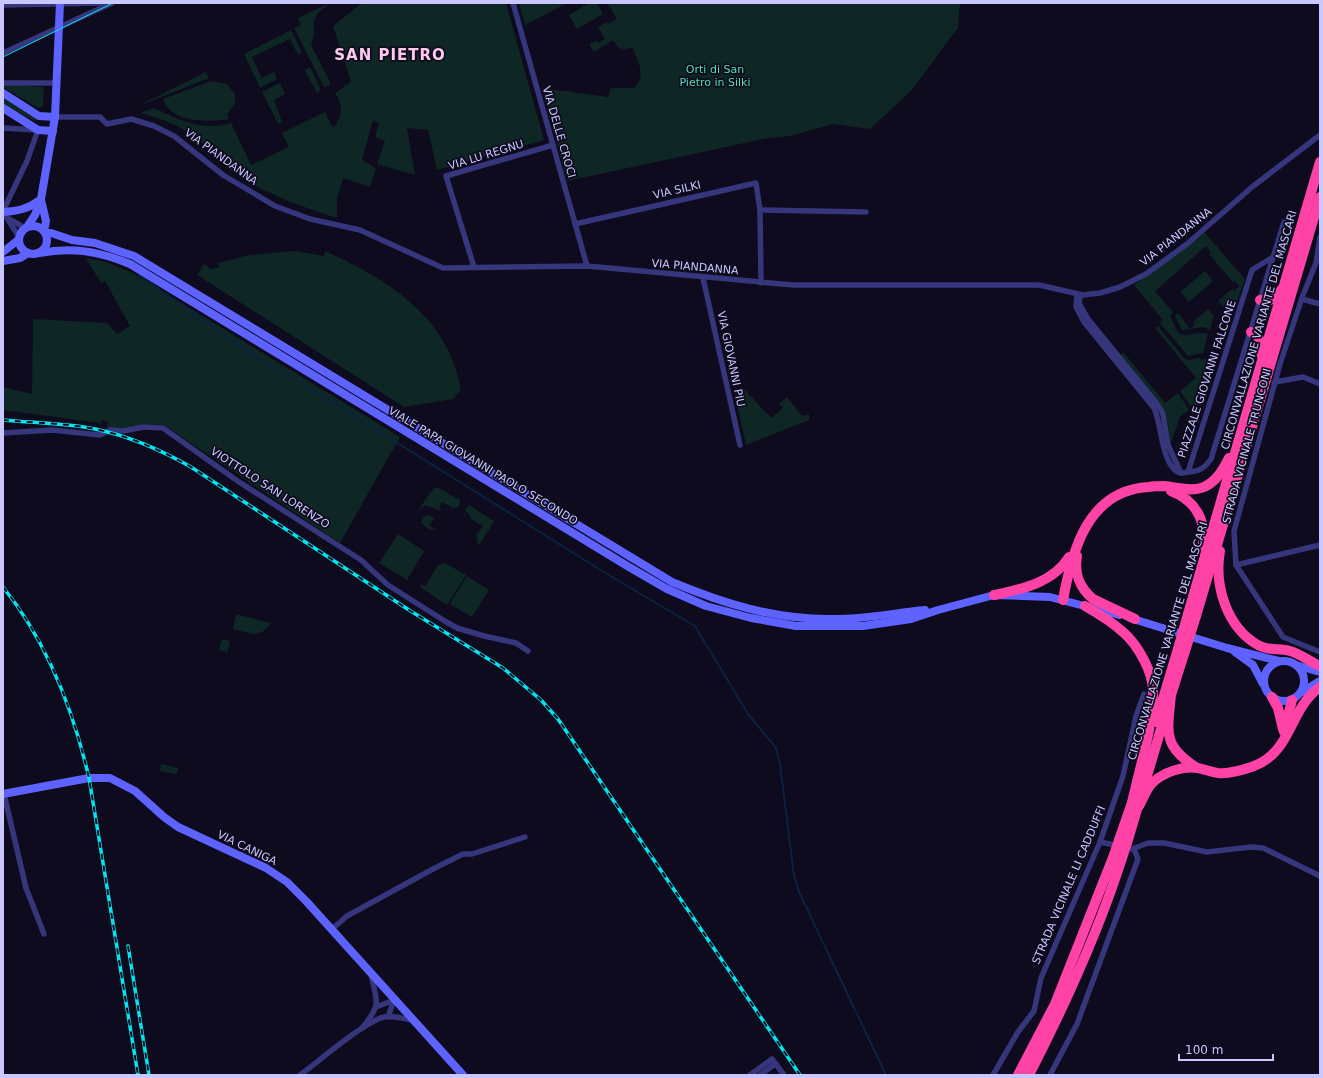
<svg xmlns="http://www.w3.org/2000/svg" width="1323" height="1078" viewBox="0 0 1323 1078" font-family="'DejaVu Sans',sans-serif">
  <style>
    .green { fill: #0e2724 }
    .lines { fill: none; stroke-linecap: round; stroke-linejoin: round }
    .stream { stroke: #0b2241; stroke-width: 2 }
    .street { stroke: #35367c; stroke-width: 5.5 }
    .secondary { stroke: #5e62ff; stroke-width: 8 }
    .highway { stroke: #ff42a6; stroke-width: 10 }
    .tram { stroke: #00e6f2; stroke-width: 1 }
    .rail-casing { stroke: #00e6f2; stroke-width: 3.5 }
    .rail { stroke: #0d0b1d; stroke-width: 2; stroke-dasharray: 6; stroke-linecap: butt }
    .highway-bridge { stroke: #ff42a6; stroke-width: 10 }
    .labels { text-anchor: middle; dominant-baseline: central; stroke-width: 3.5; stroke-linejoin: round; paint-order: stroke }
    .park-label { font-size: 11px; fill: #52dfb5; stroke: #0d0b1d }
    .street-label { font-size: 11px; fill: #cac7ff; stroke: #0d0b1d }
    .district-label { font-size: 15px; font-weight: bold; letter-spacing: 1px; fill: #ffc9ee; stroke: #0d0b1d }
  </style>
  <rect width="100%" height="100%" fill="#0d0b1d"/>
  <g class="green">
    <path d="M330 3C303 24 320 21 311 45L331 84 324 87 294 28 301 25 298 18Z"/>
    <path d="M362 3H506L544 140 437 170 428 130 407 128 415 175 377 164 385 141 375 137 379 124 373 120 362 160 376 168 370 187 343 178 337 198V218C300 206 265 194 232 171 217 160 206 145 191 134 177 124 158 118 141 113L153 108C178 119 203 132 231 123L251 165 289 147 282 133 325 112 332 126 334 127C343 116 343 104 335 93L351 82 333 26Z"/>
    <polygon points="519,3 567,3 525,25"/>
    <polygon points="589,3 597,3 603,14 577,29 569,15"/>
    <path d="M607 3H960L958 28 945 45 912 90 870 129 833 124 790 136 763 139 567 181 542 88 608 97 611 88H634C647 76 638 61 632 47L625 50 618 47 613 40 594 52 589 44 596 41 598 43 605 39 598 27 607 22 608 24 617 19Z"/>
    <polygon points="291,30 302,52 298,55 290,39 252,57 262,78 274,72 277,79 260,88 244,54"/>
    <polygon points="310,67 321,90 317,93 305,70"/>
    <polygon points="206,72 209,78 139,106 148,101"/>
    <path d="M211 81 227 84 235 94V103L227 115 229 119C214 122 181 122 170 110 167 108 165 103 163 99Z"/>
    <polygon points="280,83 285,94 274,100 282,122 278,124 262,92"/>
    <polygon points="3,85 44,87 43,106 38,108 3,87"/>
    <polygon points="3,97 37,119 37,120 35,121 3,105"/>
    <path d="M1204 232 1245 279 1232 315 1230 314 1218 301 1232 289 1234 291 1239 286 1235 281 1233 282 1209 254 1211 252 1206 246 1155 291 1173 312 1170 316 1178 333C1186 339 1198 330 1208 334L1203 353 1188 356 1160 323 1163 320 1134 285 1200 237Z"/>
    <path d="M295 251 324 256 325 251C387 279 449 317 461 390L453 399 404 407 197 275 204 264 211 269 220 267 218 263 250 255Z"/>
    <polygon points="86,258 106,262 131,272 400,437 340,543 164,425 147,424 123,431 107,427 108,422 101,420 101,423 3,410 3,387 32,394 33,319 107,323 117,334 130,326 105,281 101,283"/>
    <polygon points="1205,271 1213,281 1189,302 1180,292"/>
    <polygon points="1208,309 1214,316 1210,330 1204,327 1182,330 1175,316 1178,313 1190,329 1195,324 1193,322"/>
    <polygon points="1158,326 1184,358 1188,360 1199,358 1203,360 1205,358 1207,362 1200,383 1205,392 1201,403 1192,408 1180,391 1196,378 1155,328"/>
    <polygon points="1124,353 1165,403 1178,393 1189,410 1180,416 1171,443 1166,414 1120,355"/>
    <polygon points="740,389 742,392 745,390 771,418 783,408 779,404 787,397 802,416 809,414 809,420 746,445 734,390"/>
    <polygon points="437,487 460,500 459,507 453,508 442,502 439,507 441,509 440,511 426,505 418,510 433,489"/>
    <polygon points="469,505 494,521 480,544 478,545 476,533 478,533 483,526 471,519 470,515 465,510"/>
    <polygon points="428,515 435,518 429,525 437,530 430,530 421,523 424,516"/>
    <polygon points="398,534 424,551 407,580 379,563"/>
    <polygon points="445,563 466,575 447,605 420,587 421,584 425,586 438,565"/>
    <polygon points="467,576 489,590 472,617 450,604"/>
    <path d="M236 614 271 623C259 640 251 633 233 629Z"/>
    <polygon points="222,639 230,641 227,652 219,650"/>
    <polygon points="161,764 178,768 178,772 175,774 160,771"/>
  </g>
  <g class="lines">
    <polyline class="stream" points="139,275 261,361 311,389 607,574 695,626 748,714 776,748 780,764 794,876 799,892 886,1075"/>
    <g class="street">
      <polyline points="513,3 587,266"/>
      <polyline points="3,5 103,3"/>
      <polyline points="3,53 112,3"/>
      <polyline points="3,83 55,83"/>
      <polyline points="55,117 100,117 107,124 131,119 154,126 174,136 223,175 275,206 310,219 360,230 443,268 587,266 793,285 1039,285 1083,295 1100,293 1120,287 1146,274 1187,244 1252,187 1320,135"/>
      <polyline points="3,128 38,130 27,161 3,211"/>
      <polyline points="760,210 866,212"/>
      <polyline points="3,212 19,237"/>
      <polyline points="9,219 25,228"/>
      <polyline points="575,224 756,183 760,210 761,283"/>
      <polyline points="1320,237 1316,263 1303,295 1280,364 1234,531 1236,565 1283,637 1320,652"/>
      <polyline points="474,267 446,176 553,145"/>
      <polyline points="703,278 740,445"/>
      <path d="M1077 294 1076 307 1084 322 1154 408C1162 425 1161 459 1176 471 1180 474 1184 473 1188 472 1199 471 1204 469 1211 459L1284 222"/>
      <polyline points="1080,297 1079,303 1088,319 1158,405 1163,414 1168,445 1181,473"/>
      <polyline points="1302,299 1320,304"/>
      <polyline points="1275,382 1303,377 1320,384"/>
      <polyline points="3,433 52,430 100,435 110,430 123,431 144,427 163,428 239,482 361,560 388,585 443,620 457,628 484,636 516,643 528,651"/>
      <polyline points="1188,472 1252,270 1273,257"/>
      <polyline points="1236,565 1320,545"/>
      <polyline points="4,794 26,888 44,934"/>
      <polyline points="1100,842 1119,846"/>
      <polyline points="1132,849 1148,843 1164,843 1207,852 1251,847 1263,848 1320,876"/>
      <polyline points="331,930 347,916 433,869 463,854 472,854 525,837"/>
      <polyline points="376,1007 394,1000 388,1017"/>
      <path d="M363 1027C382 1003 377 1003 371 975"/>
      <path d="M300 1075C318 1062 365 1021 384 1017 393 1015 403 1019 412 1020"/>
      <polyline points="750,1075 772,1059 784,1075"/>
      <polyline points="760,1075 775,1064"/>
      <polyline points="993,1075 1018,1032 1034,1011 1041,978 1100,842 1123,776 1136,716 1144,694"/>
      <polyline points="1050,1075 1077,1024 1138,859 1134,849"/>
    </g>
    <g class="secondary">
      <polyline points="3,93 39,116 55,117"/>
      <polyline points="3,108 38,130 53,131"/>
      <polyline points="41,200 46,221 44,231"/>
      <path d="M3 212C18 211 28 209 40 200"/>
      <circle cx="33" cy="240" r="14"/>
      <polyline points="27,227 35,215 41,199 55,117 60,3"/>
      <path d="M46 233H51L72 240 95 243 134 256 672 582C722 603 773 619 828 619 861 620 893 613 925 610"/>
      <polyline points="3,252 18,240"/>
      <path d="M39 253C73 247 98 251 130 264L629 567 667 589 706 606 751 618 796 626H863L911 619 938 610 994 595 1050 597 1119 615"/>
      <polyline points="3,261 20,258 28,253"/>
      <polyline points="1130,618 1227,648 1279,661"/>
      <polyline points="1235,652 1253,665 1263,684"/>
      <circle cx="1284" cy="681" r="20"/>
      <polyline points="1299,666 1320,672"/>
      <polyline points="1302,692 1320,681"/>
      <polyline points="3,794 89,778 110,778 135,791 164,817 178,827 266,868 287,882 306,901 463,1075"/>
    </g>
    <g class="highway">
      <path d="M1260 300C1271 302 1274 299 1281 290"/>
      <polyline points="1251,332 1257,335 1260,341 1259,353"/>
      <path d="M1171 491C1197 501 1208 523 1202 550"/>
      <path d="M1220 551C1214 584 1226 627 1258 645 1268 651 1279 648 1290 651 1301 654 1310 662 1320 666"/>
      <path d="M1077 556C1074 574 1079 587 1093 599L1135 619"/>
      <path d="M994 595C1022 589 1053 583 1069 557"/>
      <path d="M1063 600C1072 550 1088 490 1149 487 1154 486 1160 486 1164 486 1177 487 1188 492 1201 488 1215 484 1223 470 1229 458"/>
      <path d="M1085 606C1099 614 1112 622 1123 632 1138 645 1153 672 1153 691 1154 723 1139 770 1132 803"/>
      <polyline points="1188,614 1320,162"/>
      <polyline points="1196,616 1320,197"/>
      <path d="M1171 694C1168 732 1161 745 1197 768"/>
      <polyline points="1171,695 1185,651"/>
      <polyline points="1272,697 1278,708 1283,729"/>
      <polyline points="1156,722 1178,649"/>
      <polyline points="1284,732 1292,700"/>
      <path d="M1139 806C1143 799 1147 788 1152 783 1164 772 1182 766 1197 768 1204 769 1211 772 1218 773 1229 774 1243 770 1254 766 1292 752 1289 709 1320 687"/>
      <polyline points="1119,840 1134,797"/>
      <polyline points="1127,843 1166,712"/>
      <polyline points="1018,1075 1055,1004 1114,855"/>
      <path d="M1029 1075C1065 1005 1098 933 1122 858"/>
    </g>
    <polyline class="tram" points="3,57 113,3"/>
    <g class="rail-casing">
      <g id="rail">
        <path d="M3 420C33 423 65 423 95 429 129 436 161 450 191 467L409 610 503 668 541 700 558 719 800 1075"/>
        <path d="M3 587C48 643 73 709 89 778L138 1075"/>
        <polyline points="128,946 149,1075"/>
      </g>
    </g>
    <use href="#rail" class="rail"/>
    <g class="highway-bridge">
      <polyline points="1178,649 1188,614"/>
      <polyline points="1185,651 1196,616"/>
      <polyline points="1114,855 1119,840"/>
      <polyline points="1122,858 1127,843"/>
    </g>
  </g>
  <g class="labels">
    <g class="park-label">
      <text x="715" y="69">Orti di San<tspan x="715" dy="13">Pietro in Silki</tspan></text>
    </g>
    <g class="street-label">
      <text transform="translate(559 132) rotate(74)">VIA DELLE CROCI</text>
      <text transform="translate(486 155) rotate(-17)">VIA LU REGNU</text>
      <text transform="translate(221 157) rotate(36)">VIA PIANDANNA</text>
      <text transform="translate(677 190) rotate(-13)">VIA SILKI</text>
      <text transform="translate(1176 237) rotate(-38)">VIA PIANDANNA</text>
      <text transform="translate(695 267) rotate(5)">VIA PIANDANNA</text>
      <text transform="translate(1259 330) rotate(-74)">CIRCONVALLAZIONE VARIANTE DEL MASCARI</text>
      <text transform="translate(731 359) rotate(78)">VIA GIOVANNI PIU</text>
      <text transform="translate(1207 379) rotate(-72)">PIAZZALE GIOVANNI FALCONE</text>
      <text transform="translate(1247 446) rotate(-75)">STRADA VICINALE TRUNCONI</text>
      <text transform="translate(483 466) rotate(31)">VIALE PAPA GIOVANNI PAOLO SECONDO</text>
      <text transform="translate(270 488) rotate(33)">VIOTTOLO SAN LORENZO</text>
      <text transform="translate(1168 641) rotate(-73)">CIRCONVALLAZIONE VARIANTE DEL MASCARI</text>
      <text transform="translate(247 848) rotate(26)">VIA CANIGA</text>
      <text transform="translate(1069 885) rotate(-67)">STRADA VICINALE LI CADDUFFI</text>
    </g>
    <g class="district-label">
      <text x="390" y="55">SAN PIETRO</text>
    </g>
  </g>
  <rect width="1323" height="1078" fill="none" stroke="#cac7ff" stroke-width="8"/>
  <path d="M1179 1054v6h94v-6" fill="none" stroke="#cac7ff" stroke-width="2"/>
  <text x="1185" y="1054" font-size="12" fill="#cac7ff" stroke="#0d0b1d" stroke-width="3" paint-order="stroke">100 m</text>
</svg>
